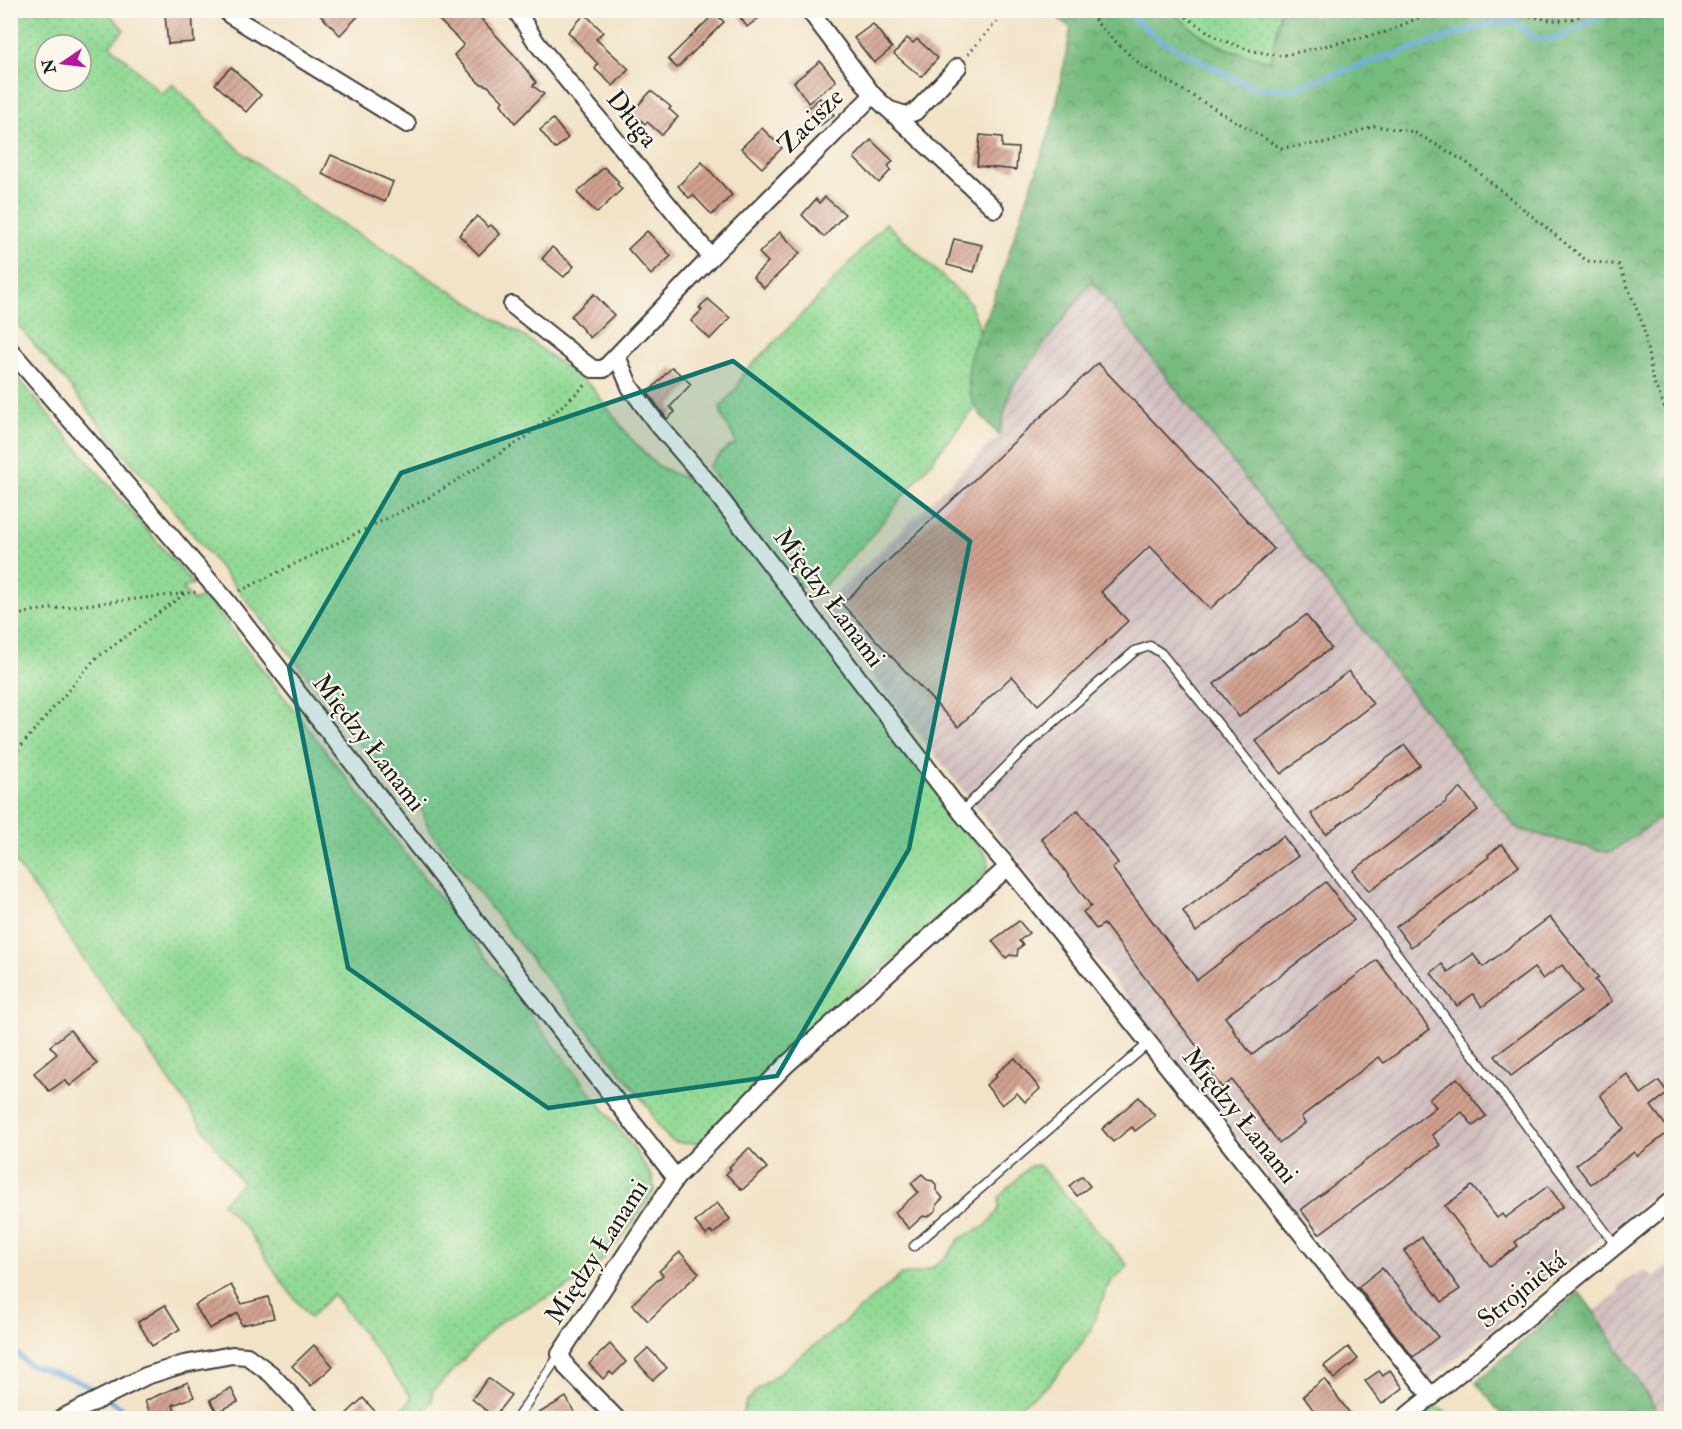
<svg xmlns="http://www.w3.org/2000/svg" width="1682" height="1429" viewBox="0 0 1682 1429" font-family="'IM FELL Double Pica',serif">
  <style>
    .industrial { fill: url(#industrial-furrows) }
    .grass { fill: url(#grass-dots); stroke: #577b58; stroke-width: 1.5; fill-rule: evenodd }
    .forest { fill: url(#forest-crowns); stroke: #486b4d; stroke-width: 1.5 }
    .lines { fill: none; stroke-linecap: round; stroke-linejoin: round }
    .stream { stroke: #6eaee2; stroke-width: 5 }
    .building { fill: url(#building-hatch) }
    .service-casing { stroke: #3c3a36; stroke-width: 11 }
    .minor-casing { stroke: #3c3a36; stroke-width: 20 }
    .path { stroke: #3c3a36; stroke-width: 3; stroke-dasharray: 1.5 4.5; stroke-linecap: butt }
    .service { stroke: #fff; stroke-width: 8 }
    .minor { stroke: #fff; stroke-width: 16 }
    .marked { fill: #0f766e; fill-opacity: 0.2; stroke: #0f766e; stroke-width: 4.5; stroke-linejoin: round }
    .labels { text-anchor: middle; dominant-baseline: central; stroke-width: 4.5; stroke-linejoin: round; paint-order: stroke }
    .street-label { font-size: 26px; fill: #1c1c1c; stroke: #fbf7ec }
  </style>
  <defs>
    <pattern id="industrial-furrows" width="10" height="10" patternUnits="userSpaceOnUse" patternTransform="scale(1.5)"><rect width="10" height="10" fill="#d2bfc0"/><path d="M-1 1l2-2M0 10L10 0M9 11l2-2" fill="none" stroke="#b4a4a4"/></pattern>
    <pattern id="grass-dots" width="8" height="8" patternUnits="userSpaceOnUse" patternTransform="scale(1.5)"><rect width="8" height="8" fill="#92da95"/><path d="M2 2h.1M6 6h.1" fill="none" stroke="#7dba80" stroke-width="1.8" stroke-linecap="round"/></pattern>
    <pattern id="forest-crowns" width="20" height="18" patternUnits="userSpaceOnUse" patternTransform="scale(1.5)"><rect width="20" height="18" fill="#75ba7e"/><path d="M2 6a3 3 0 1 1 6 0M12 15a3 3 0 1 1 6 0" fill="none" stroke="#5f9666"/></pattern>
    <pattern id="building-hatch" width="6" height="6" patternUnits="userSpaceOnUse" patternTransform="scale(1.5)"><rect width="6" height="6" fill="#d2a190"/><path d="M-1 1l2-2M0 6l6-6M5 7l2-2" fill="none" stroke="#aa8275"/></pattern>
  </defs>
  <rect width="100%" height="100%" fill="#fbf7ec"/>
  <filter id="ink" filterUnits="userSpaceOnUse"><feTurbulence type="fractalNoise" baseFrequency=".0167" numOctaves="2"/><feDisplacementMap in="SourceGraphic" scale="12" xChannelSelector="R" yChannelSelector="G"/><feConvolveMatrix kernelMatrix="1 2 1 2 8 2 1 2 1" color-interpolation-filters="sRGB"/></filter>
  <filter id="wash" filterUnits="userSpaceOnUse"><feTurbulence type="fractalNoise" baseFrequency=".008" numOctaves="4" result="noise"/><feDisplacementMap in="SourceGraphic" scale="24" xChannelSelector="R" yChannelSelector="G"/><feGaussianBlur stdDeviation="1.35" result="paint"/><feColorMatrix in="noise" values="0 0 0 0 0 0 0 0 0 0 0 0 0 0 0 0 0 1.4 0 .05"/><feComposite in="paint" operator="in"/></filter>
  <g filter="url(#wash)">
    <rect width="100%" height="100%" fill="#f2e3c7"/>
    <g class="industrial">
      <polygon points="1092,281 1294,540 1610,853 1671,810 1671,1180 1429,1381 820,609 999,435 1011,388"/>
      <polygon points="1671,1263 1671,1411 1661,1417 1594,1312 1619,1293 1618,1285 1645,1270 1654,1277"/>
    </g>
    <g class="grass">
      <path d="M10 11H107L124 30 110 45 162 94 172 84 240 150 273 176 327 215 521 334 591 386 631 439 655 464 674 474 701 484 951 807 987 857C991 871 982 879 974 890L836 1007 702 1142C668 1148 664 1136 649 1109 644 1101 637 1093 632 1086L429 830 423 812 393 775 360 745 311 680 165 500 121 451 67 383 11 317ZM45 45H81V81H45Z"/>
      <path d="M1170 11H1280L1272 61C1226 53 1205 40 1170 11Z"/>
      <path d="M886 223 971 304C971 313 980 321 979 331 974 365 961 369 975 407L868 540 816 594 811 589 790 582 708 467 727 448 736 444C733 430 721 421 720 407L737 388 742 375 819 297Z"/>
      <polygon points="10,369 193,584 183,588 193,601 203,597 214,607 632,1146 653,1178 654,1191 628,1230 586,1278 502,1320 432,1392 432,1401 418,1418 410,1418 400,1411 412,1398 333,1294 310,1318 282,1282 249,1232 222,1203 242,1183 11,856"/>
      <polygon points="1039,1165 1128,1266 1110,1282 1088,1335 1049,1385 1004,1418 743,1418 741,1416 747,1401 758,1389 837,1328 901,1275 918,1273 933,1267 948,1255 960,1238 986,1226 999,1209 999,1197 1030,1166"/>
      <polygon points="1436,1407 1446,1412 1451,1418 1420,1418"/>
    </g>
    <g class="forest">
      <path d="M1049 11H1170L1205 38 1231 51 1271 61 1280 11H1671V810L1610 853 1517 829 1092 281 1011 388 999 435C991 426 980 416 975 406 959 377 974 338 989 312L1053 122 1071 28Z"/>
      <polygon points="1579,1292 1594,1312 1661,1417 1671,1411 1671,1418 1504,1418 1476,1382"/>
    </g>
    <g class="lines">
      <g class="stream">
        <polyline points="1123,10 1159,39 1253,88 1289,89 1482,26 1515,21 1536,39 1558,38 1614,10"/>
        <polyline points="10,1347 28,1364 81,1382 122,1408 125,1418"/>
      </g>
    </g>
    <g id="blocks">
      <g class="building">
        <polygon points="315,10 364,10 340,35"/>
        <polygon points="445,10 473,10 516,57 536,82 533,86 544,94 515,123 501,104 503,101 488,86 479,83 454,55 464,45 437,18"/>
        <polygon points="735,10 769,10 747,27"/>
        <polygon points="192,12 194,42 168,44 165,15"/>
        <polygon points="715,13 724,22 677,68 668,59"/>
        <polygon points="585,14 603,32 596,39 629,69 613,86 595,69 598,64 568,32"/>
        <polygon points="873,24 892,48 874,63 854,38"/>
        <polygon points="907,38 913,43 917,39 938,58 921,77 894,54"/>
        <polygon points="820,61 836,81 808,103 794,82"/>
        <polygon points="231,67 261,95 246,112 215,84"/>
        <polygon points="651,91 671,107 669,109 678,117 662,135 647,122 645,124 632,112"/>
        <polygon points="820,98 834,115 821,125 807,109"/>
        <polygon points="553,119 568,138 555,149 540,130"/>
        <polygon points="762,128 782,148 762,168 741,148"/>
        <polygon points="980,135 1002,137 1002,147 1018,148 1016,170 977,166"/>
        <polygon points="871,140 893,161 888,166 891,170 879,183 854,158"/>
        <polygon points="331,155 393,182 385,202 322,174"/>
        <polygon points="702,162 732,195 712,215 693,195 689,198 678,186"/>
        <polygon points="604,167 619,182 617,184 622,189 597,213 577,193"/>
        <polygon points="825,197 845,214 824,237 802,215 816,199 819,203"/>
        <polygon points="477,216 488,227 491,225 500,234 479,255 459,235"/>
        <polygon points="647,231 671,256 651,275 628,249"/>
        <polygon points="780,232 800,253 764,288 753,277 768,262 759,253"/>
        <polygon points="954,239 982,245 974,272 947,265"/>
        <polygon points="552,247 574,266 564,277 542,259"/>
        <polygon points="594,294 614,315 590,338 571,316"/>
        <polygon points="708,299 730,318 710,339 691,321 702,310 699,308"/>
        <polygon points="1098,363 1274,549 1210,609 1150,546 1101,592 1128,621 1038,705 1012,676 958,727 842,604"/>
        <polygon points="672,367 691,384 670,407 675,412 667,419 648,393"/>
        <polygon points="1306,615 1331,648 1239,717 1214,684"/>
        <polygon points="1349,671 1373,704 1281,774 1256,741"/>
        <polygon points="1405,745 1420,765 1326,834 1311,814"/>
        <polygon points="1461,788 1478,810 1369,891 1353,871 1447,801 1446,800"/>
        <polygon points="1078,810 1118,863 1112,868 1197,980 1326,882 1354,920 1225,1017 1234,1029 1233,1030 1252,1055 1377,960 1430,1029 1384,1063 1379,1057 1301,1117 1305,1123 1279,1143 1232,1080 1222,1088 1198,1056 1202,1053 1104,924 1096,929 1083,912 1091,906 1041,838"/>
        <polygon points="1283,836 1298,856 1196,932 1183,911"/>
        <polygon points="1502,844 1519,866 1411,947 1396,927 1489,857 1488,855"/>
        <polygon points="1550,917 1599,978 1595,980 1612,1001 1511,1076 1495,1056 1582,991 1562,965 1543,979 1534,968 1482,1007 1473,994 1457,1006 1431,973 1442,964 1448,972 1473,954 1483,967"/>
        <polygon points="1019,921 1029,933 1019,941 1023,945 1018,949 1017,956 1010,955 1006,958 992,941"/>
        <polygon points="70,1030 97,1064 70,1086 65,1080 49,1091 34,1073 57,1054 50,1046"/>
        <polygon points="1015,1058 1040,1089 1025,1102 1017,1093 1002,1105 986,1085 997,1076 995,1074"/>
        <polygon points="1627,1074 1641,1094 1659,1081 1668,1093 1651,1106 1670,1131 1637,1156 1634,1152 1591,1184 1576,1165 1624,1128 1600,1095"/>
        <polygon points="1457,1078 1486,1116 1473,1126 1462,1112 1432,1135 1440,1145 1319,1234 1301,1210 1436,1107 1429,1099"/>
        <polygon points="1139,1097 1155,1116 1135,1131 1132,1127 1113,1142 1102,1129"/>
        <polygon points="749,1148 767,1168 742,1190 726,1174 731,1169 729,1167"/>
        <polygon points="922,1174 928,1180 933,1181 936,1185 936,1190 943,1198 937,1204 936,1210 928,1217 923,1216 909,1229 895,1212 918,1192 911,1183"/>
        <polygon points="1082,1176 1090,1186 1077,1196 1069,1186"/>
        <polygon points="1472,1186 1497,1218 1502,1214 1505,1218 1548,1186 1563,1206 1515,1242 1518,1246 1490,1266 1445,1206"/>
        <polygon points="717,1203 730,1219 713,1234 711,1231 706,1235 695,1222"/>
        <polygon points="1422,1237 1460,1289 1442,1302 1404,1251"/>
        <polygon points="680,1252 699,1273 648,1321 632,1304 663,1275 659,1271"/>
        <polygon points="1382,1268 1438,1337 1413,1357 1358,1287"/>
        <polygon points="231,1285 242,1304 268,1297 274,1318 241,1325 238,1313 209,1329 195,1305"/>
        <polygon points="165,1305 180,1329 152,1346 138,1322"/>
        <polygon points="610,1344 626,1362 613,1375 610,1372 603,1379 589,1364"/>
        <polygon points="314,1345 333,1366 311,1386 292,1366"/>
        <polygon points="1348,1347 1358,1359 1334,1379 1324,1366"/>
        <polygon points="648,1348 667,1368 653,1380 635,1360"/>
        <polygon points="1390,1370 1403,1388 1382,1404 1365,1381 1379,1371 1383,1376"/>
        <polygon points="488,1378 511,1395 494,1417 472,1399"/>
        <polygon points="1324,1379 1354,1419 1320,1419 1303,1396"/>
        <polygon points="188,1382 194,1397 173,1405 178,1419 153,1419 145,1401"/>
        <polygon points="231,1388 238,1402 217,1412 210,1400"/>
        <polygon points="566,1397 578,1419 529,1419"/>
        <polygon points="363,1398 382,1419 341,1419"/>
      </g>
    </g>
  </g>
  <g filter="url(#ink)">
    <use href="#blocks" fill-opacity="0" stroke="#3c3a36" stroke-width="1.5"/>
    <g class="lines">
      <g class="service-casing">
        <g id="service">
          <path d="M961 812 1030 743 1135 651 1150 646 1161 653C1319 846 1467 1046 1616 1246"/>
          <polyline points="914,1246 1149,1043"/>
          <polyline points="517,1418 560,1354"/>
        </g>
      </g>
      <g class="minor-casing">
        <g id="minor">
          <polyline points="226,10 230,15 407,124"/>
          <polyline points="516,10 536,42 711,257"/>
          <polyline points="809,10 873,95 995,209"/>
          <polyline points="890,110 906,115 915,112 958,67"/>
          <polyline points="512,305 585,363 593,369 604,369 711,257 873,95"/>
          <polyline points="10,350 225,599 676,1178"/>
          <polyline points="617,356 630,387 655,421 706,480 961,812 1008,867 1432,1397"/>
          <polyline points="62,1418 146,1376 184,1364 232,1355 247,1356 271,1374 312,1418"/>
          <polyline points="616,1418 567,1368 560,1354 676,1178 786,1065 1008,867"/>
          <polyline points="1404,1418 1672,1200"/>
        </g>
      </g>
      <g class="path">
        <polyline points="1087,10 1103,30 1142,66 1281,148 1330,142 1374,126 1414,132 1466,162 1587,261 1619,265 1643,325 1653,381 1672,423"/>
        <polyline points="1176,10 1217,38 1249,50 1281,56 1386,32 1436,10"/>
        <path d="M1507 10C1536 17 1565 29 1591 10"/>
        <polyline points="968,54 1007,10"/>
        <polyline points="240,591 428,498 525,438 588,383"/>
        <polyline points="10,618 32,611 197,592"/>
        <polyline points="10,759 95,659 186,593"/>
      </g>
      <use href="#service" class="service"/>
      <use href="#minor" class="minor"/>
    </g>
  </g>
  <path class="marked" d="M733 361 970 541 909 849 777 1076 548 1108 348 968 289 667 401 473Z"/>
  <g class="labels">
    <g class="street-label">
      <text transform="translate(632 119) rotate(51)">Długa</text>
      <text transform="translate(811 121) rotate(-45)">Zacisze</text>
      <text transform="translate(829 598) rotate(53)">Między Łanami</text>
      <text transform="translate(369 743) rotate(52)">Między Łanami</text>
      <text transform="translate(1240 1116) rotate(51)">Między Łanami</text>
      <text transform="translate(597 1252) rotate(-57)">Między Łanami</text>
      <text transform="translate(1522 1290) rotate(-39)">Strojnická</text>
    </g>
  </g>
  <rect width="1682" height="1429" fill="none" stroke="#fbf7ec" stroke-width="36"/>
  <g transform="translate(63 63) rotate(256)"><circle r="28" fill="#fbf7ec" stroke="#a29f99" stroke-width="1.5"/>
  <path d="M0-4.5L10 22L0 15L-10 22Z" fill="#b5179e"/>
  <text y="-9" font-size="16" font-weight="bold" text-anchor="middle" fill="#1c1c1c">N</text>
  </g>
</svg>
